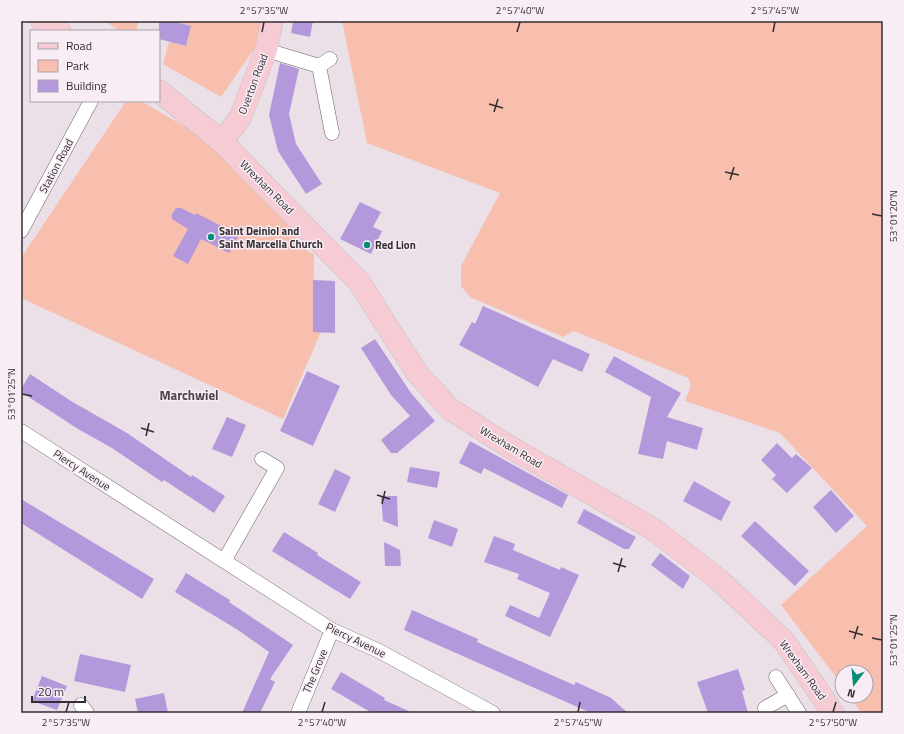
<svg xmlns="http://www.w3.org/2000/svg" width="904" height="734" viewBox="0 0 904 734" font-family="'Titillium Web',sans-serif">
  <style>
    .green { fill: #f8bfae }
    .building { fill: #b399db }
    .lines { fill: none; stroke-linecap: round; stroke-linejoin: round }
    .minor-casing { stroke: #6d646b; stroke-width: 15 }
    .primary-casing { stroke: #c2c0c1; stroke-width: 23 }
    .minor { stroke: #fff; stroke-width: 14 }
    .primary { stroke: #f7cbd4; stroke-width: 22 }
    .ticks { fill: none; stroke: #322e31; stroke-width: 1.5 }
    .poi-dot { fill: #038d75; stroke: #f8edf5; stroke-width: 1.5 }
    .labels { text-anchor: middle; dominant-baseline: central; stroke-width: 3; stroke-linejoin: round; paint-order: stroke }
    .street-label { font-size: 11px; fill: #322e31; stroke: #f8edf5 }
    .poi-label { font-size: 11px; font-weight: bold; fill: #322e31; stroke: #f8edf5; text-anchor: start }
    .quarter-label { font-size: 13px; font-weight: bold; fill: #4c444a; stroke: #f8edf5 }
    .neatline { fill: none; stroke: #322e31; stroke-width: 1.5 }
    .ticks-label { font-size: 10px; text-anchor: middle; fill: #322e31 }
  </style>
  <rect width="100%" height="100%" fill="#ebe0e8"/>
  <g class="green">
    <polygon points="105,21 139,21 136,31 120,31"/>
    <polygon points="172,21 267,21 263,36 221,97 163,64 169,42 186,46 191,26"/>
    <polygon points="342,21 883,21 883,713 861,713 849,696 866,696 866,672 842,672 842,685 781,605 867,526 780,433 685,401 691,385 688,378 574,331 563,337 470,297 461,286 461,266 500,193 367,143"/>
    <path d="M126 101H141L203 137 298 233C298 244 303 250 314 254L313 332H321L283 419 21 298V258Z"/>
  </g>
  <g class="building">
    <polygon points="159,21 172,21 191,26 186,46 159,39"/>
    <polygon points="293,21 313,21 310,37 291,33"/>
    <polygon points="280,63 299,69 289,114 296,144 322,184 306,194 278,151 269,115"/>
    <polygon points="360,202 381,212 373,227 382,231 371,254 340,239"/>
    <polygon points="176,208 181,208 195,215 196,213 239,235 229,253 201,239 188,264 173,256 188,229 172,219 172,214"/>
    <polygon points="313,280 335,281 335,333 313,332"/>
    <polygon points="483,306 590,354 582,372 553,359 538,387 459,345 472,322 475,324"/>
    <polygon points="375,339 411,393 435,421 397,453 391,453 381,440 410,416 391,395 361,348"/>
    <polygon points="614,356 681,393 667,417 703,428 697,450 667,441 663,459 638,454 651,397 605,372"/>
    <polygon points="307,371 340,386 313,446 280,431"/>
    <polygon points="30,374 71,401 127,433 191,477 192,475 225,496 214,513 164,480 162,482 112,448 78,429 21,392 21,389"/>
    <polygon points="227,417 246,425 232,457 212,449"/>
    <polygon points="470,441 568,495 562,508 484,468 481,474 459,463"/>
    <polygon points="777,443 792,458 796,454 812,468 787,493 772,479 776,475 761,460"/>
    <polygon points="410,467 440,472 437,488 407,482"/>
    <polygon points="335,469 351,477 335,512 318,504"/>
    <polygon points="694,481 731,502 721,521 683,501"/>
    <polygon points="831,490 854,516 836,533 813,507"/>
    <polygon points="381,496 397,496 398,527 383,521"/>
    <polygon points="21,499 154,579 142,599 21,523"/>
    <polygon points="584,509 636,537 629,549 624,549 577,523"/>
    <polygon points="434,520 458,529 452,547 428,538"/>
    <polygon points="755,521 809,571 795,586 741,536"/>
    <polygon points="284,532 318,553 317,555 361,582 350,599 272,551"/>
    <polygon points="494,536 515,544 513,550 560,570 561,567 579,575 550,637 505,616 510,605 539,618 550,593 517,579 519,574 484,562"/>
    <polygon points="384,542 400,550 401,566 385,566"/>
    <polygon points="660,553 690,576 683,589 651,565"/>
    <polygon points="186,573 230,600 229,602 293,645 270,679 275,682 260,713 242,713 269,652 238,630 175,592"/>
    <polygon points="412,610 478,639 477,642 574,685 576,682 611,698 628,713 591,713 404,630"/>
    <polygon points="80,654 131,665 125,692 74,681"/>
    <polygon points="738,669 745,690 742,691 748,713 708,713 697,682"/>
    <polygon points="341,672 385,698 384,700 413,713 372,713 331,689"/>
    <polygon points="42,676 67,686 57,710 32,701"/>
    <polygon points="164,693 168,713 138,713 135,699"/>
  </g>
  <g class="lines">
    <g class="minor-casing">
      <g id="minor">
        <polyline points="266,50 319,66 332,133"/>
        <polyline points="319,66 330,59"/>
        <polyline points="21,231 91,101"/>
        <polyline points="21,431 332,630 379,651 493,713"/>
        <polyline points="224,561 277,468 262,459"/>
        <polyline points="776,677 799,713"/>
        <polyline points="81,705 87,713"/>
        <polyline points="765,708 788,695"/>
        <polyline points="298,713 332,630"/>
      </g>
    </g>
    <g class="primary-casing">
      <g id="primary">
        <polyline points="42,21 60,31"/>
        <polyline points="159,91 222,142 359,282 417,373 450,409 508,446 653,529 718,579 784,641 833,713"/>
        <polyline points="222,142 240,118 266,50 272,21"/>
      </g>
    </g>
    <use href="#minor" class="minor"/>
    <use href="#primary" class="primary"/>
  </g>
  <path class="ticks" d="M262 32 264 22M517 32 520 22M773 32 775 22M489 104 503 108M494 112 498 99M725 172 739 175M730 180 734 167M872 214 882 216M22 394 32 396M141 428 154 432M146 436 149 423M377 495 390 499M382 504 385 491M613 563 626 567M618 572 622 558M849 631 863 635M872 638 882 640M854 639 858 626M66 712 69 702M322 712 325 702M578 712 580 702M833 712 836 702"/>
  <g class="poi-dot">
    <circle cx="211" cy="237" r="4"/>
    <circle cx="367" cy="245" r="4"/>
  </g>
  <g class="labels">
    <g class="street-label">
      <text transform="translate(253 84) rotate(-69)">Overton Road</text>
      <text transform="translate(56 166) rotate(-62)">Station Road</text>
      <text transform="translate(267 187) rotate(45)">Wrexham Road</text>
      <text transform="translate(511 447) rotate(31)">Wrexham Road</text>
      <text transform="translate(82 470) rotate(33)">Piercy Avenue</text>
      <text transform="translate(356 640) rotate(26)">Piercy Avenue</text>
      <text transform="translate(803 670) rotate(54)">Wrexham Road</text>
      <text transform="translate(315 671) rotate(-67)">The Grove</text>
    </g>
    <g class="poi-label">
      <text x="219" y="231">Saint Deiniol and<tspan x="219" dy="13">Saint Marcella Church</tspan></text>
      <text x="375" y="245">Red Lion</text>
    </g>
    <g class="quarter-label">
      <text x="189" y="395">Marchwiel</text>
    </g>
  </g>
  <rect width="904" height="734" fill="none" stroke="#f8edf5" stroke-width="44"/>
  <rect x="30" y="30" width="130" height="72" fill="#f8edf5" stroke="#a9a1a7"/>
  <rect x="38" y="43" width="20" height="6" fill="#f7cbd4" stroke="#a9a1a7"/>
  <text x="66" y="50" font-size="12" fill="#322e31">Road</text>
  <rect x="38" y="60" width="20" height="12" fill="#f8bfae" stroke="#a9a1a7"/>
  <text x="66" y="70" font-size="12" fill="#322e31">Park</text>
  <rect x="38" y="80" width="20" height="12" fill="#b399db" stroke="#a9a1a7"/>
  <text x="66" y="90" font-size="12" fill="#322e31">Building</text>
  <g transform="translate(854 684) rotate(196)"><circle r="19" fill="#f8edf5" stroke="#a9a1a7"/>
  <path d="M0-3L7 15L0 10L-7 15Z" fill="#038d75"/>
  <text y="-6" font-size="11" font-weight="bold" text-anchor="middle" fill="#322e31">N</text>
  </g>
  <path d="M32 696v6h53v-6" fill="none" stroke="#322e31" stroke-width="2"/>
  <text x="38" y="696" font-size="12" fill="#322e31" stroke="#f8edf5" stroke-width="3" paint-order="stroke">20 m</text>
  <rect x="22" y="22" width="860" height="690" class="neatline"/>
  <g class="ticks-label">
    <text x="264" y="14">2°57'35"W</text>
    <text x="520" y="14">2°57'40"W</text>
    <text x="775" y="14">2°57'45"W</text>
    <text transform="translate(893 216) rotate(-90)" y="4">53°01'20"N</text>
    <text transform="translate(11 394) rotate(-90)" y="4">53°01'25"N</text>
    <text transform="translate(893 640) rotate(-90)" y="4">53°01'25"N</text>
    <text x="66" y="726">2°57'35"W</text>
    <text x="322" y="726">2°57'40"W</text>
    <text x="578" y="726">2°57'45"W</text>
    <text x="833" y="726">2°57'50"W</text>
  </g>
</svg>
